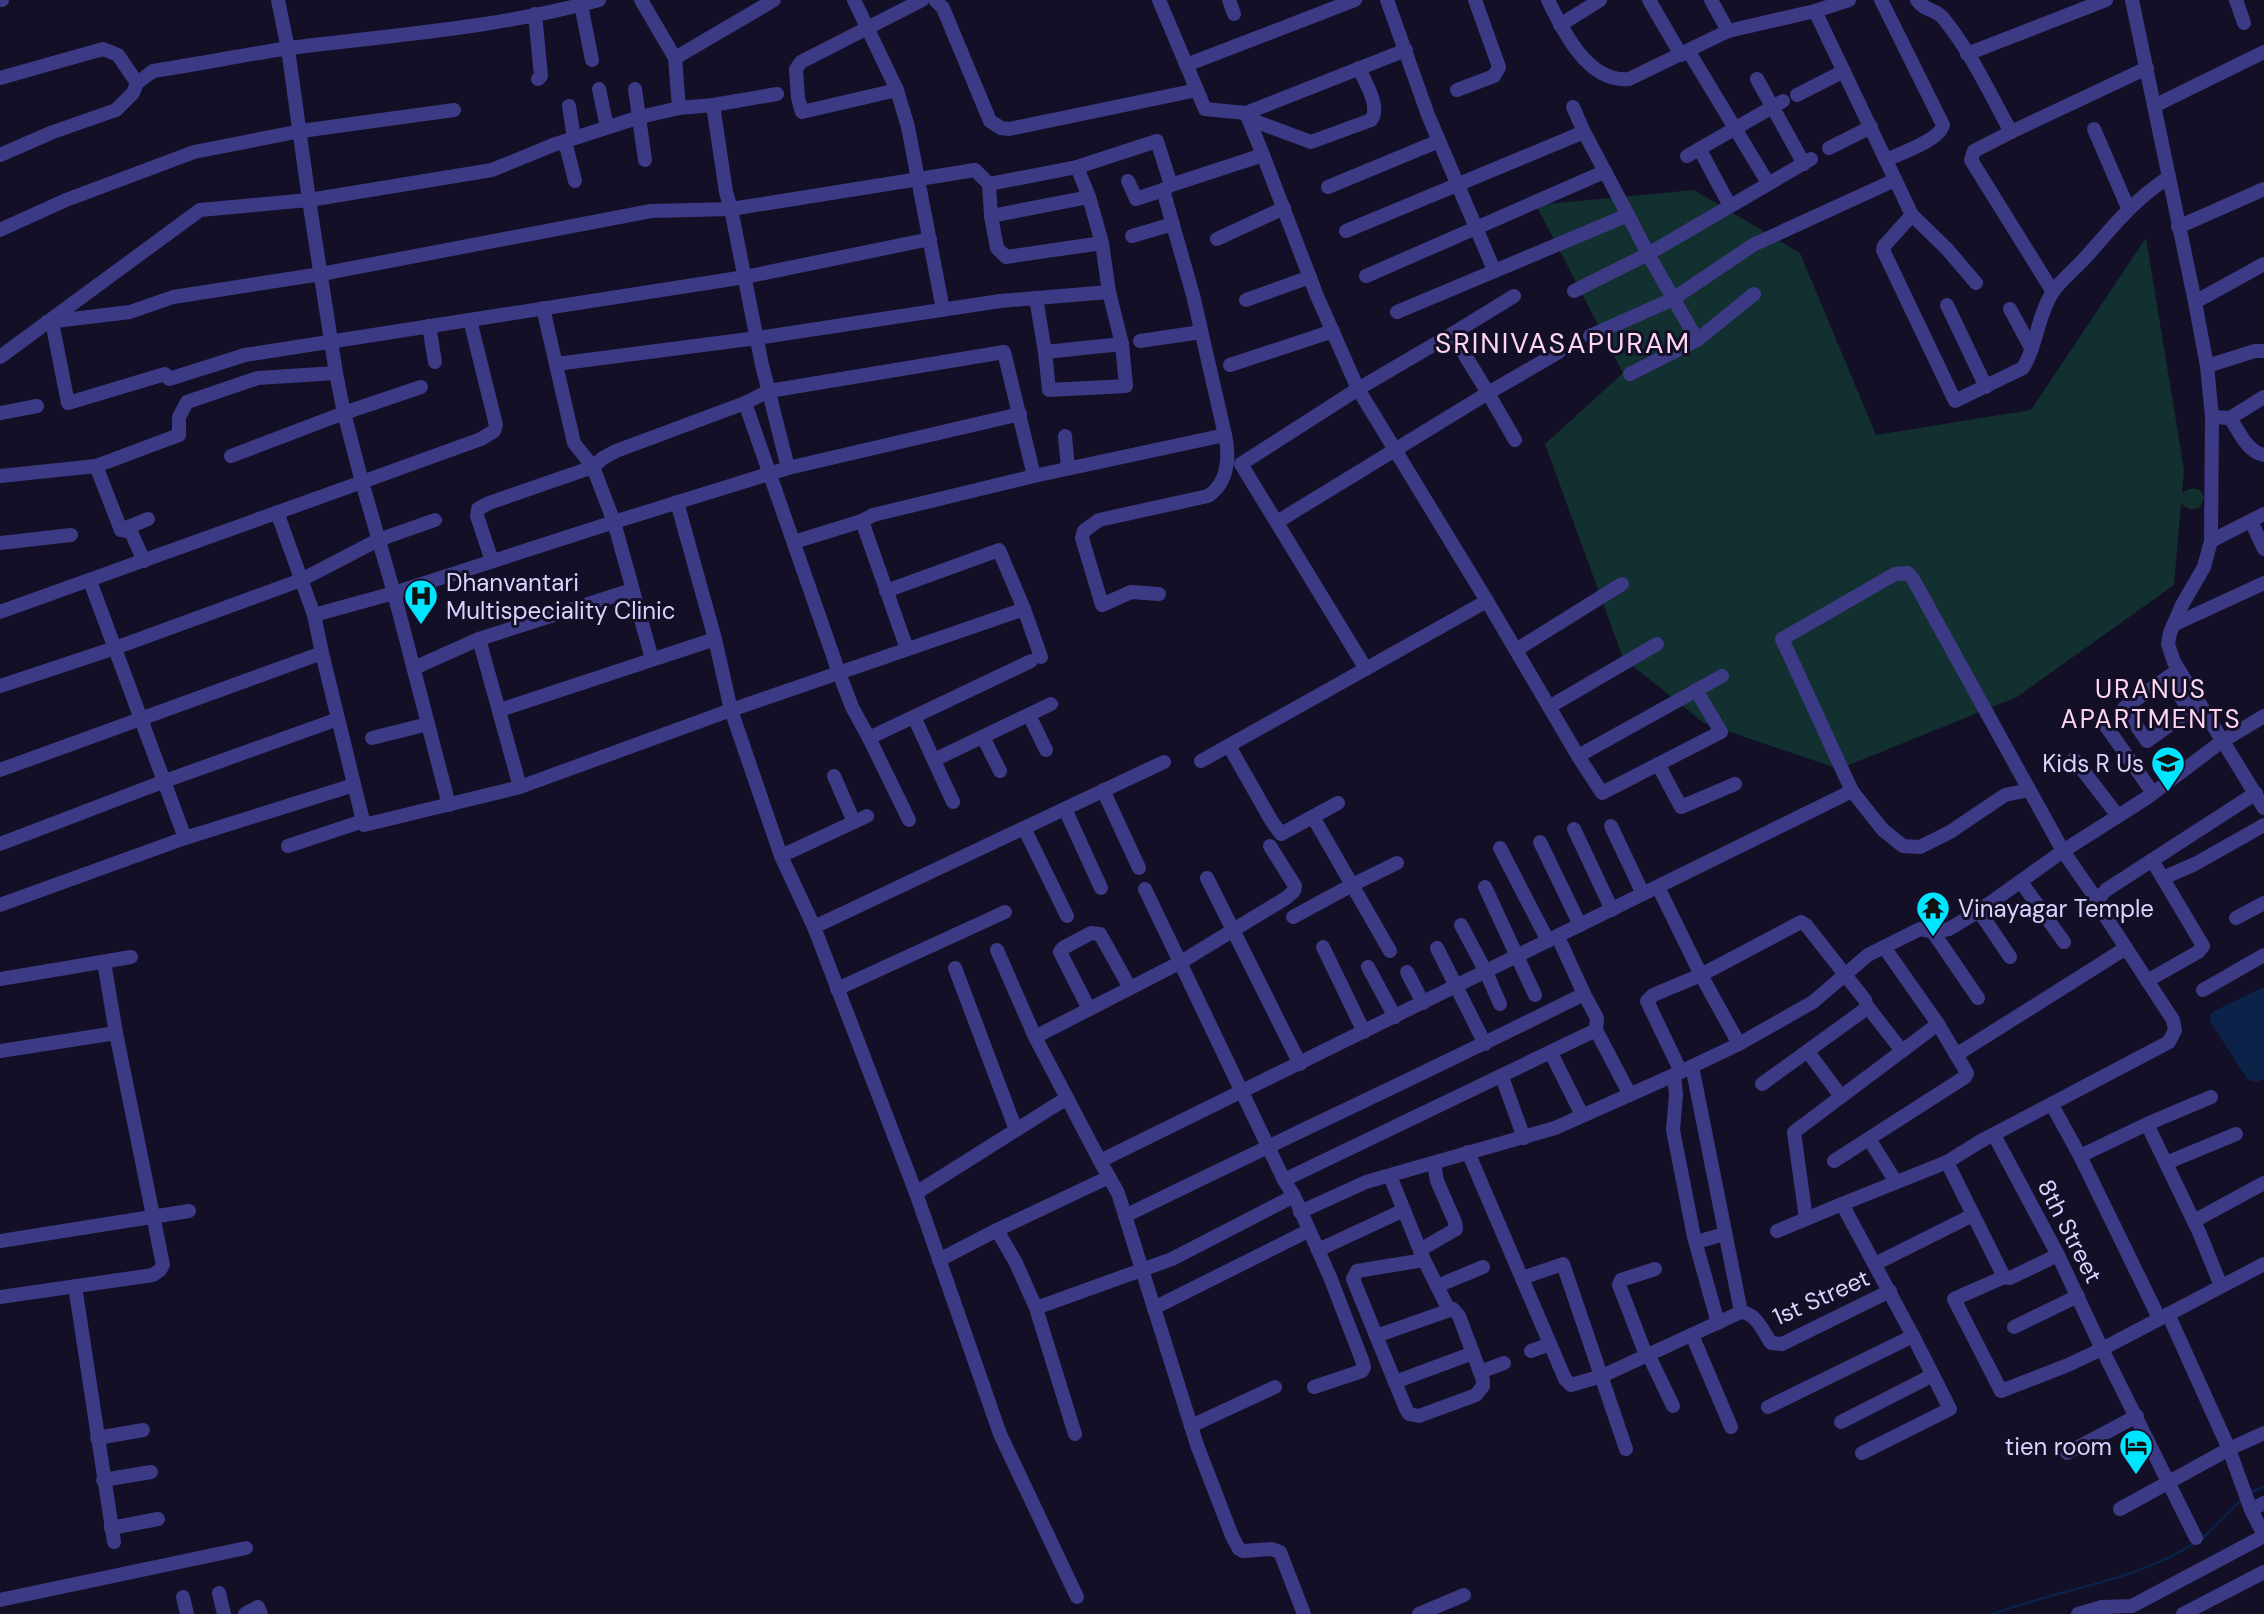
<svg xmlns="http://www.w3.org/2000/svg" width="2264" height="1614" viewBox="0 0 2264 1614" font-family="'DM Sans',sans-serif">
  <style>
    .green { fill: #12302f }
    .water { fill: #0c2248 }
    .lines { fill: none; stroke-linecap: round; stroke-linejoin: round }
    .stream { stroke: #0c2248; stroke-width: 2.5 }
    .minor { stroke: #3d3a85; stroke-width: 14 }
    .labels { text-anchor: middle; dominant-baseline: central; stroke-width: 6; stroke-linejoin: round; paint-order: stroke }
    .poi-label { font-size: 24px; fill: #d9d4ff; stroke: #130f26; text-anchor: start }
    .street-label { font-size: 24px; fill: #d9d4ff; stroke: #130f26 }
    .neighbourhood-label { font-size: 26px; letter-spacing: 2px; fill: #ffd6f0; stroke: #130f26 }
    .quarter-label { font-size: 28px; letter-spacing: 2px; fill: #ffd6f0; stroke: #130f26 }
  </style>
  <rect width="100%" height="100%" fill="#130f26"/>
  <path class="green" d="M1694 190 1800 253 1876 435 2031 410 2146 238 2184 470 2182 493C2188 489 2193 486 2201 491L2204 498 2200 507C2192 512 2187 508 2181 503L2174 585 2017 697 1839 769 1704 723 1623 658 1545 444 1623 373 1536 205Z"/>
  <polygon class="water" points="2264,987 2264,1079 2257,1082 2248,1080 2211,1023 2210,1015 2214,1011"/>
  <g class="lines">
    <g class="stream">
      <polyline points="2250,1493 2264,1486"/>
      <polyline points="2202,1539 2242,1499"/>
      <path d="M1993 1614C2059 1589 2133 1582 2193 1544"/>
    </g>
    <g class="minor">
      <polyline points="0,0 2,0"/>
      <polyline points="641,0 675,58 679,108"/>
      <polyline points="854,0 897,90 908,127 943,310"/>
      <polyline points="935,0 943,8 990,121 1001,128 1009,129 1197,90"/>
      <polyline points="1159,0 1205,109 1246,113"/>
      <polyline points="1229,0 1234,14"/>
      <polyline points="1387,0 1428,115 1494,270"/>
      <path d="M1548 0C1563 31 1588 83 1629 79L1728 31 1815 11 1849 0"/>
      <polyline points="1649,0 1681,55"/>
      <polyline points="1711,0 1728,31"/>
      <path d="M1881 0 1943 125C1940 140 1901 153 1886 160"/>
      <path d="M1917 0C1924 11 1935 8 1943 18 1971 52 1990 94 2011 132L2147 68"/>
      <polyline points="2132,0 2195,302 2207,366 2212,417 2211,541 2204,567 2182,605 2170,633 2168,644 2174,662 2264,808"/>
      <polyline points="2236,0 2244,23"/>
      <polyline points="581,5 592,60"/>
      <polyline points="1815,11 1912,215 1947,249 1976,283"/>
      <polyline points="535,14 541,76 538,79"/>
      <polyline points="1560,25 1600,0"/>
      <polyline points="1689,52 1768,183"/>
      <polyline points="1967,54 2106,0"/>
      <polyline points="675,58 774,0"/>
      <polyline points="1186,65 1355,0"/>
      <polyline points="0,78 103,49 118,55 137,83"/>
      <polyline points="1757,79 1804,164"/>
      <polyline points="599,89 607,127"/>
      <polyline points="635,89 645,160"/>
      <polyline points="897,90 802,112 798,98 796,69 801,62 922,0"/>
      <polyline points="1457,90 1494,76 1499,67 1475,0"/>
      <polyline points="1797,95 1844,71"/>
      <polyline points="713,105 726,192 731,209 762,365 788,468"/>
      <polyline points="569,106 574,138"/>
      <polyline points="2154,106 2264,52"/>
      <polyline points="1573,107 1584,132 1628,215"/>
      <path d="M1249 119 1311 142 1371 120C1381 107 1365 82 1359 68"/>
      <polyline points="2094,129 2128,208"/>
      <polyline points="2011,132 1974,151 1971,160 2053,292"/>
      <polyline points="565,141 575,181"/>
      <polyline points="1829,148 1871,127"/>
      <polyline points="1700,150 1730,206"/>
      <path d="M0 155 53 132 116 110 133 93 137 83 153 71C198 64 244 55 289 48 393 35 498 28 599 0"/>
      <polyline points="1687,156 1783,101"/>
      <polyline points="1077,167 1089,197 1102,243 1109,292 1122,344 1126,386 1049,390 1045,352 1122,344"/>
      <polyline points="1128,181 1136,199 1163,190"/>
      <polyline points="989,184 991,216 1089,197"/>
      <polyline points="1328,187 1439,141"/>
      <path d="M1912 215 1884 246 1883 250 1955 401 2023 368C2037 346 2037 317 2052 293 2060 281 2074 270 2085 258 2114 226 2132 201 2169 177"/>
      <polyline points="991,216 997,248 1006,257 1102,243"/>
      <polyline points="2178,227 2264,189"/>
      <polyline points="0,230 66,200 194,152 301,131 454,110"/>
      <polyline points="1346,231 1584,132"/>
      <polyline points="1132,236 1173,224"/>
      <polyline points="1217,239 1284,208"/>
      <polyline points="1366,276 1604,172"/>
      <polyline points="1574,291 1648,254 1697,340 1754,294"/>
      <polyline points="1036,298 1045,352"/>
      <polyline points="1246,300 1310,277"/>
      <polyline points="2195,302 2264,264"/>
      <polyline points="1947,305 1986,387"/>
      <polyline points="543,308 574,443 593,467 603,458 616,451 745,403 839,673 852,707 869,738 1031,661"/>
      <polyline points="2010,309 2031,348"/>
      <polyline points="1397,312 1628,215 1648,254 1811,159"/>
      <polyline points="47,322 130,312 173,297 321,274 651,211 731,209 975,170 989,184 1077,167 1157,141 1171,185"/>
      <polyline points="52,322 68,403 165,374 169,379 245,355 745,277 930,239"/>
      <polyline points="429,326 435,362"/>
      <polyline points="1452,334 1514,296"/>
      <polyline points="1590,336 1673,299 1753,245 1895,180"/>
      <polyline points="1140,341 1201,332"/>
      <polyline points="0,357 200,210 309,200 492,170 553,145 640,117 679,108 713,105 777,94"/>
      <polyline points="556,364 757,338 1000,301 1109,292"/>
      <polyline points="1230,365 1333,331"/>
      <polyline points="2207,366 2255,351 2264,351"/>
      <polyline points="336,373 344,413 421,387"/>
      <polyline points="1630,374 1697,340"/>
      <polyline points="745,403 769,391 1004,352 1034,476"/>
      <polyline points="0,413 37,406"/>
      <path d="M2212 417 2230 418C2239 431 2247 452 2264 455"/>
      <polyline points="2230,418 2264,397"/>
      <polyline points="1065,436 1068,468"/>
      <polyline points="1515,440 1488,393 1559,352"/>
      <polyline points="96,466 121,530 131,532 144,561"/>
      <polyline points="0,476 96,466 179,435 179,417 187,402 258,378 336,373 309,200 288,49 278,0"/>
      <polyline points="677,502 715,639 731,710 781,856 814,927 916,1193 1067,1098 1100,1161 1852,791"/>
      <polyline points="277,512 314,615 322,653 364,825 520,787 731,710 1024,609"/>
      <polyline points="862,521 907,649"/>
      <polyline points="2251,521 2264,549"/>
      <polyline points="1277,522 1488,393 1452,334 1358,389 1241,464 1366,669"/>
      <polyline points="121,530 148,519"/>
      <polyline points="2211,541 2264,514"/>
      <polyline points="794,542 862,521 873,515 1034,476 1225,435"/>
      <polyline points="0,543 71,535"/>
      <polyline points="492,561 477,516 478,509 489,503 593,467 614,522 652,659"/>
      <polyline points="90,581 185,838 354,785"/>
      <polyline points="886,591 999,550 1024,609 1041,657"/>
      <path d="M1159 594 1131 592 1102 605 1082 538 1084 531 1099 520 1208 496C1228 483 1230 457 1225 435L1193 295 1163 190 1171 185 1263 155 1246 113 1406 50"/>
      <polyline points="1487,601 1578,756 1722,676"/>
      <polyline points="0,612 362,482 344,413 231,456"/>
      <polyline points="314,615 394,593 614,522 788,468 1020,414"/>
      <polyline points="2173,625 2264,583"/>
      <polyline points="479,639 520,787"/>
      <polyline points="1516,650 1622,584"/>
      <polyline points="414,668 479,639 632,590"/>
      <polyline points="2178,670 2124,708 2147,741 2199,704"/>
      <polyline points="2168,678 2190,711"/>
      <polyline points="0,686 115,648 301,580 378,540 435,520"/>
      <polyline points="1549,707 1657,644"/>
      <polyline points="500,710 715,639"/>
      <polyline points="1029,715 1046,750"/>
      <polyline points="914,717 953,802"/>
      <polyline points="2101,719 2153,793"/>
      <polyline points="983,737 1000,771"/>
      <polyline points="372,738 428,724"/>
      <polyline points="869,738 909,820"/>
      <polyline points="1229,746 1271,820 1281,834 1338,803"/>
      <polyline points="1578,756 1602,793 1721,732 1696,690"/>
      <polyline points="2074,759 2118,816"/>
      <polyline points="934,760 1051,704"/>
      <polyline points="1201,761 1487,601 1358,389 1317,296 1263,155"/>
      <polyline points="1658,764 1681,807 1735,784"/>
      <polyline points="0,770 322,653"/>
      <polyline points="834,776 854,822"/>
      <polyline points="1103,790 1139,868"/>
      <polyline points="2029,790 2005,795 1950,832 1920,847 1903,846 1883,830 1852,791 1782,639 1895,574 1908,573 1913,579 2063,851 2099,903"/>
      <polyline points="449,805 394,593 362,482 481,439 494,431 496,425 470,320"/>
      <polyline points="1065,809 1101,888"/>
      <polyline points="1313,817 1390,951"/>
      <polyline points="1611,826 1643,894"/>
      <polyline points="1024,828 1067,916"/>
      <polyline points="1574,829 1612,910"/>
      <polyline points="1540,842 1580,925"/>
      <polyline points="0,844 165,781 338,719"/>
      <polyline points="288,846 363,821"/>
      <polyline points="1500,848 1548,941"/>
      <polyline points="781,856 867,816"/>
      <polyline points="1207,878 1300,1064"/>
      <polyline points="2163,878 2195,864 2264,825"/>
      <polyline points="2021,882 2064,942"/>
      <polyline points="1485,887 1535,995"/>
      <polyline points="1658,887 1701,975 1739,1044"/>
      <polyline points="1145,889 1284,1180 1294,1196 1330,1277 1362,1360 1364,1367 1362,1371 1314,1387"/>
      <polyline points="0,905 185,838"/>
      <polyline points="1979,911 2010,957"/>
      <polyline points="1293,917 1352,885 1397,863"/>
      <polyline points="2236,918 2264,903"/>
      <polyline points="1461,925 1486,972 1500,1004"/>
      <polyline points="814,927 1164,762"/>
      <polyline points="1933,932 1978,998"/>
      <polyline points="1323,947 1364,1032"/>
      <polyline points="1437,948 1485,1044"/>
      <polyline points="997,950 1035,1037 1067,1098"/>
      <polyline points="1368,967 1395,1017"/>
      <polyline points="955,968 1016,1130"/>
      <polyline points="1407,972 1423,1003"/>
      <polyline points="0,979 131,957"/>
      <polyline points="2147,981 2198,952 2203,946 2152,860"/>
      <polyline points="837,989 1005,912"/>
      <polyline points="2203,990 2264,955"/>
      <polyline points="1867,1006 1902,1051"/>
      <polyline points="1089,1009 1060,952 1063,948 1091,933 1100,934 1130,988"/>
      <polyline points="1596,1030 1630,1095"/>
      <polyline points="1035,1037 1181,962 1286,898 1294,891 1295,886 1270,846"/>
      <polyline points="0,1051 116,1033"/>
      <polyline points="1808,1052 1840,1095"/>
      <polyline points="1551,1053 1582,1115"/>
      <polyline points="1956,1055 2126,948"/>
      <polyline points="1692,1066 1741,1312"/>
      <polyline points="1681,1072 1647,1001 1653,995 1701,975 1801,922 1806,925 1865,1000 1867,1008 1762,1084"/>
      <polyline points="1674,1075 1676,1095 1673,1130 1694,1237 1718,1323"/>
      <polyline points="1502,1077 1524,1138"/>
      <polyline points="2052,1105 2080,1156"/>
      <polyline points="2147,1124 2211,1097"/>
      <polyline points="1994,1135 2058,1255 2102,1349 2068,1365 2001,1391 1954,1299 2004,1277"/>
      <polyline points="1869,1139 1896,1182"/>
      <path d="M1468 1152 1565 1379 1571 1385 1602 1376 1741 1312C1756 1313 1763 1331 1771 1343L1782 1344 1890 1291"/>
      <polyline points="1100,1161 1118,1193 1197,1445 1232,1536 1239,1549 1243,1551 1272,1549 1280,1552 1304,1614"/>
      <polyline points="1834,1161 1965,1077 1967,1073 1938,1024 1884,947"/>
      <polyline points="1947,1162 2004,1277 2010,1278 2058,1255"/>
      <polyline points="2166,1163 2236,1134"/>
      <polyline points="1390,1176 1424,1260 1449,1310"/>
      <polyline points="1284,1180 1596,1030 1597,1018 1584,994 1558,937"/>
      <polyline points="916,1193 1000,1434 1077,1597"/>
      <polyline points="1300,1212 1366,1182 1555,1128 1674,1075 1739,1044 1813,1002 1868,955 1920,929 1933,932 1949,929 1979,911 2063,851 2148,797 2221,742 2264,716"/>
      <path d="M1125 1216C1278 1141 1432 1070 1584 994"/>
      <polyline points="1806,1219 1794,1132 1938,1024"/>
      <polyline points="2194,1221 2264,1183"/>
      <polyline points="997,1230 1016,1263 1036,1308 1075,1434"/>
      <polyline points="1777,1231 1842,1204"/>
      <polyline points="0,1241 189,1211"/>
      <polyline points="1696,1242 1725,1234"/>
      <polyline points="1318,1250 1404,1210"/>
      <polyline points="1420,1250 1456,1229 1455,1222 1437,1181 1434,1163"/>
      <polyline points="939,1260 997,1230 1109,1177"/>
      <polyline points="1875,1264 1973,1215"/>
      <polyline points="1522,1278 1563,1264 1626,1449"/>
      <polyline points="75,1286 114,1542"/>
      <polyline points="1437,1286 1483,1267"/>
      <polyline points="0,1297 153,1275 160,1270 163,1265 116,1033 104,962"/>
      <polyline points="1036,1308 1172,1259 1294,1196"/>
      <polyline points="1154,1308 1308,1231"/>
      <polyline points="2159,1318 2080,1156 2147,1124 2199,1232 2221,1286"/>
      <polyline points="2014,1327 2078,1296"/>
      <polyline points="1692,1335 1731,1427"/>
      <polyline points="1376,1336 1453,1309 1459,1316 1483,1380 1483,1386 1476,1395 1419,1416 1409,1414 1406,1409 1353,1279 1357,1271 1424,1260"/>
      <polyline points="1913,1336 1842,1204 1947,1162 1981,1141 2169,1042 2175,1030 2173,1020 2100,908 2099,898 2106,890 2256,793"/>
      <polyline points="1531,1351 1550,1344"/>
      <polyline points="1648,1354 1673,1406"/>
      <polyline points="1646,1355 1619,1285 1621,1280 1655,1269"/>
      <polyline points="1480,1372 1504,1363"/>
      <polyline points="1395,1382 1473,1353"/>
      <polyline points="1768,1407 1913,1336 1950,1409 1862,1453"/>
      <polyline points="1841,1422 1933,1375"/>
      <polyline points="1191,1426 1275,1387"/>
      <polyline points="2264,1433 2229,1449 2251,1510 2264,1503"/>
      <polyline points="97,1438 143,1430"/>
      <polyline points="2067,1453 2137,1416"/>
      <polyline points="103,1480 151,1472"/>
      <polyline points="2120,1509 2229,1449 2168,1314"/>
      <polyline points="2251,1510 2264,1535"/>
      <polyline points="111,1528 158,1519"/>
      <polyline points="2196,1538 2102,1349 2264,1264"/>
      <polyline points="219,1593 224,1614"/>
      <polyline points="183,1597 187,1614"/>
      <polyline points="0,1600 246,1548"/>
      <polyline points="245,1614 258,1607 261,1614"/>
      <polyline points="1419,1614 1464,1595"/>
      <polyline points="2078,1614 2102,1607"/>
      <polyline points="2104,1614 2102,1607 2132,1606 2264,1536"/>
      <polyline points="2183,1614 2264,1572"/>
    </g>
  </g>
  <defs>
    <g id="hospital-pin" transform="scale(1.75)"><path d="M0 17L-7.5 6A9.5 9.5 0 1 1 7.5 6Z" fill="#00e5ff" stroke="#130f26"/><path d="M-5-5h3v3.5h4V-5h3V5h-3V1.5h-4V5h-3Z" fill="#111"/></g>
    <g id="school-pin" transform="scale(1.75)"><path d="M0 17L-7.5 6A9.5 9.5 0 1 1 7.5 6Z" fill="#00e5ff" stroke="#130f26"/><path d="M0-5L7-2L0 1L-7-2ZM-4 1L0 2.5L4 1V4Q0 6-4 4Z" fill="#111"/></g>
    <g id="temple-pin" transform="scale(1.75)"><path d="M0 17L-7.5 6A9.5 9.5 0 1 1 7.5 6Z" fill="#00e5ff" stroke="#130f26"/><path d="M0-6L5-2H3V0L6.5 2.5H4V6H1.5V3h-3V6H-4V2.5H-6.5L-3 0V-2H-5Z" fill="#111"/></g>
    <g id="hotel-pin" transform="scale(1.75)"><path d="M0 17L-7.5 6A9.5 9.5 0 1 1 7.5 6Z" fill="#00e5ff" stroke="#130f26"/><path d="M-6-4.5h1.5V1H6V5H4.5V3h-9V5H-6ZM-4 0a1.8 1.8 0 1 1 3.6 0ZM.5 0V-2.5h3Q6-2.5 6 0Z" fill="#111"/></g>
  </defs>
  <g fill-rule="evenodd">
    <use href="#hospital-pin" x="421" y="596"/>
    <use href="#school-pin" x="2168" y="763"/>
    <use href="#temple-pin" x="1933" y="908"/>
    <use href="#hotel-pin" x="2136" y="1446"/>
  </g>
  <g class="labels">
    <g class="poi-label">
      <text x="446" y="582">Dhanvantari<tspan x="446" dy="28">Multispeciality Clinic</tspan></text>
      <text x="2144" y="763" text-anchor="end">Kids R Us</text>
      <text x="1958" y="908">Vinayagar Temple</text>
      <text x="2112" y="1446" text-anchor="end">tien room</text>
    </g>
    <g class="street-label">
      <text transform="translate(2070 1231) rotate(63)">8th Street</text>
      <text transform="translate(1821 1297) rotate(-24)">1st Street</text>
    </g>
    <g class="neighbourhood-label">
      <text x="2151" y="689">URANUS<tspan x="2151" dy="30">APARTMENTS</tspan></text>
    </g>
    <g class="quarter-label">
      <text x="1563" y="343">SRINIVASAPURAM</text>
    </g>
  </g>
</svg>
